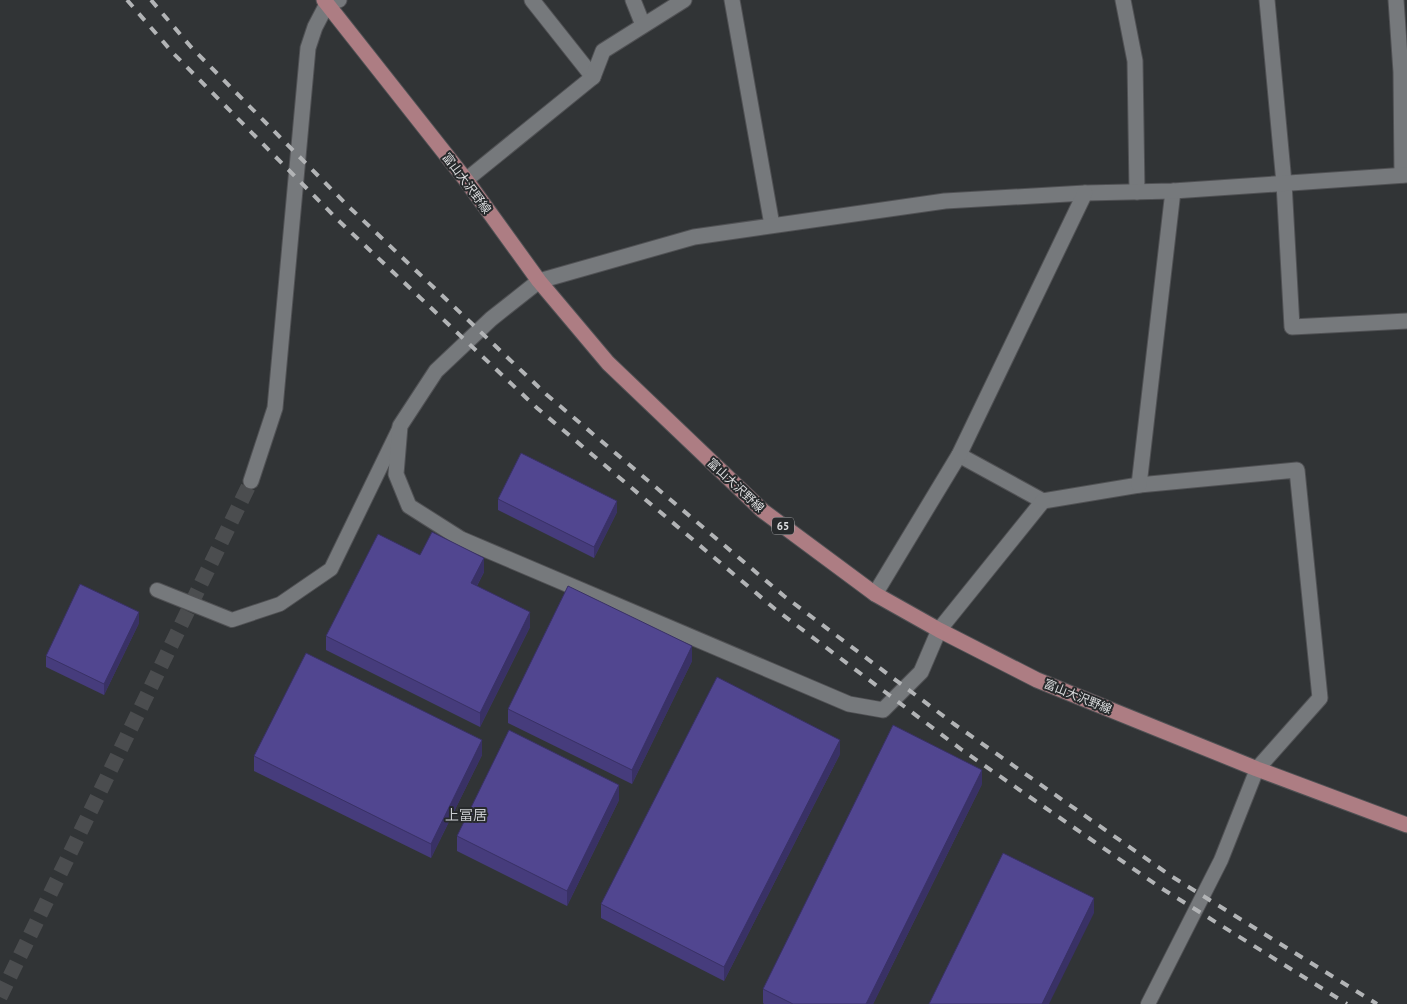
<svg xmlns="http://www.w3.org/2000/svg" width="1407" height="1004" viewBox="0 0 1407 1004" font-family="'PT Sans','Noto Sans JP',sans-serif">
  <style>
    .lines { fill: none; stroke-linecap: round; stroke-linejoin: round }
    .street-tunnel { stroke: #4b4d4f; stroke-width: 15; stroke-dasharray: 15 8; stroke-linecap: butt }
    .lane-casing { stroke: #505154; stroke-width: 16 }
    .street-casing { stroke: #505154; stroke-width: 17 }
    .primary-casing { stroke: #505154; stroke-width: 17 }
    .lane { stroke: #76797c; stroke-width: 14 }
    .street { stroke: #76797c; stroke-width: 15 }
    .primary { stroke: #ad7d83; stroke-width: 15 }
    .rail { stroke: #b2b4b6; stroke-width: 4; stroke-dasharray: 9 9; stroke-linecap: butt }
    .wall { fill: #463c7c }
    .shaded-wall { fill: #393165 }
    .building { fill: #514690; stroke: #393165 }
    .labels { text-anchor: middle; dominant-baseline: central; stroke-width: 4; stroke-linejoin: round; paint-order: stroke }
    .shield { fill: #272a2c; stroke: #a6a7a9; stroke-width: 1 }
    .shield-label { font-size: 11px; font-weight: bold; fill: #dcdddf }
    .street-label { font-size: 12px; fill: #dcdddf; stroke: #272a2c }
    .neighbourhood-label { font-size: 14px; fill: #c9cccf; stroke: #272a2c }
  </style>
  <rect width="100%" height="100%" fill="#313436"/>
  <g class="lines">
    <polyline class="street-tunnel" points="0,997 251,481"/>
    <g class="lane-casing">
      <g id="lane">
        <polyline points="157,590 232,620 280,604 331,569 399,429"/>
        <polyline points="1148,1004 1221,860 1257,769"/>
      </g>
    </g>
    <g class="street-casing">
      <g id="street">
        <polyline points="532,0 593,77"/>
        <polyline points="633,0 643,25"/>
        <polyline points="732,0 772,225"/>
        <polyline points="1123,0 1135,61 1137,192"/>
        <polyline points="1267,0 1284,183 1292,327 1407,321"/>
        <polyline points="1396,0 1401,72 1402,175"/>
        <polyline points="466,180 593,77 603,51 684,0"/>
        <polyline points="959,455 1043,501 1139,485 1297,470 1320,698 1257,769"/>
        <polyline points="251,481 275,408 308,48 315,27 327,4 339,0"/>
        <polyline points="1139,485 1173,191"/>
        <polyline points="1043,501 939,630 921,672 883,710 849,704 461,539 409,506 396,474 400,426 436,371 491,319 539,281 694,237 945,201 1085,193 1173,191 1407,175"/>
        <polyline points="875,594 959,455 1085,193"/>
      </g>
    </g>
    <g class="primary-casing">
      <polyline id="primary" points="324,0 466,180 539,281 608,363 763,511 875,594 939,630 1037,680 1257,769 1407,825"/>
    </g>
    <use href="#lane" class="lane"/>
    <use href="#street" class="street"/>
    <use href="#primary" class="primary"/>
    <g class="rail">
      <polyline points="127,0 173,53 340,222 537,408 775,609 962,750 1161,888 1347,1004"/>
      <polyline points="151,0 191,47 349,207 547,395 784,596 954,724 1171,876 1377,1004"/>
    </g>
  </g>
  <g class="wall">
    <polygon points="498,499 617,512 594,558 498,510"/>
    <polygon points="420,555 484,572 477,586 530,627 480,727 326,650 326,636"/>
    <polygon points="139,623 104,695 46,667 46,656"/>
    <polygon points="692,661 632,784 508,723 508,709"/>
    <polygon points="840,754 724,981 601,918 601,904"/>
    <polygon points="482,755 431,858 254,771 254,756"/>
    <polygon points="982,784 873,1004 764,1004 763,1003 763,989"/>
    <polygon points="619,800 567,906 457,851 457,836"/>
  </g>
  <g class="shaded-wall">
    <polygon points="617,501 617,512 594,558 594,547"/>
    <polygon points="484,558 484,572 471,597 471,583"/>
    <polygon points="139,612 139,623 104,695 104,684"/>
    <polygon points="530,612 530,627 480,727 480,713"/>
    <polygon points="692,646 692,661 632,784 632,770"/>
    <polygon points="482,740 482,755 431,858 431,844"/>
    <polygon points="840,740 840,754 724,981 724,967"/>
    <polygon points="982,770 982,784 873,1004 866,1004"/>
    <polygon points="619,785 619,800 567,906 567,891"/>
    <polygon points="1094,898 1094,913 1049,1004 1042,1004"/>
  </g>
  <g class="building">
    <polygon points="521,453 617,501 594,547 498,499"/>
    <polygon points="432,532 484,558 471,583 530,612 480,713 326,636 378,534 420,555"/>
    <polygon points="80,584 139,612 104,684 46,656"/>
    <polygon points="568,586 692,646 632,770 508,709"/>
    <polygon points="306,653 482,740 431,844 254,756"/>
    <polygon points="717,677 840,740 724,967 601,904"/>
    <polygon points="893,725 982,770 866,1004 793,1004 763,989"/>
    <polygon points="509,730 619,785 567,891 457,836"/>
    <polygon points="1003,853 1094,898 1042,1004 929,1004"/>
  </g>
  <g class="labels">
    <rect class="shield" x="772" y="517.5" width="22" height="17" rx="4"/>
    <g class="shield-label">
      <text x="783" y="526">65</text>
    </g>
    <g class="street-label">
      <text transform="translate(467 183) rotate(53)">富山大沢野線</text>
      <text transform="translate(736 485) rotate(43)">富山大沢野線</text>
      <text transform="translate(1078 696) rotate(22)">富山大沢野線</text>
    </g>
    <g class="neighbourhood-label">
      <text x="466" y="815">上冨居</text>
    </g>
  </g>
</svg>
